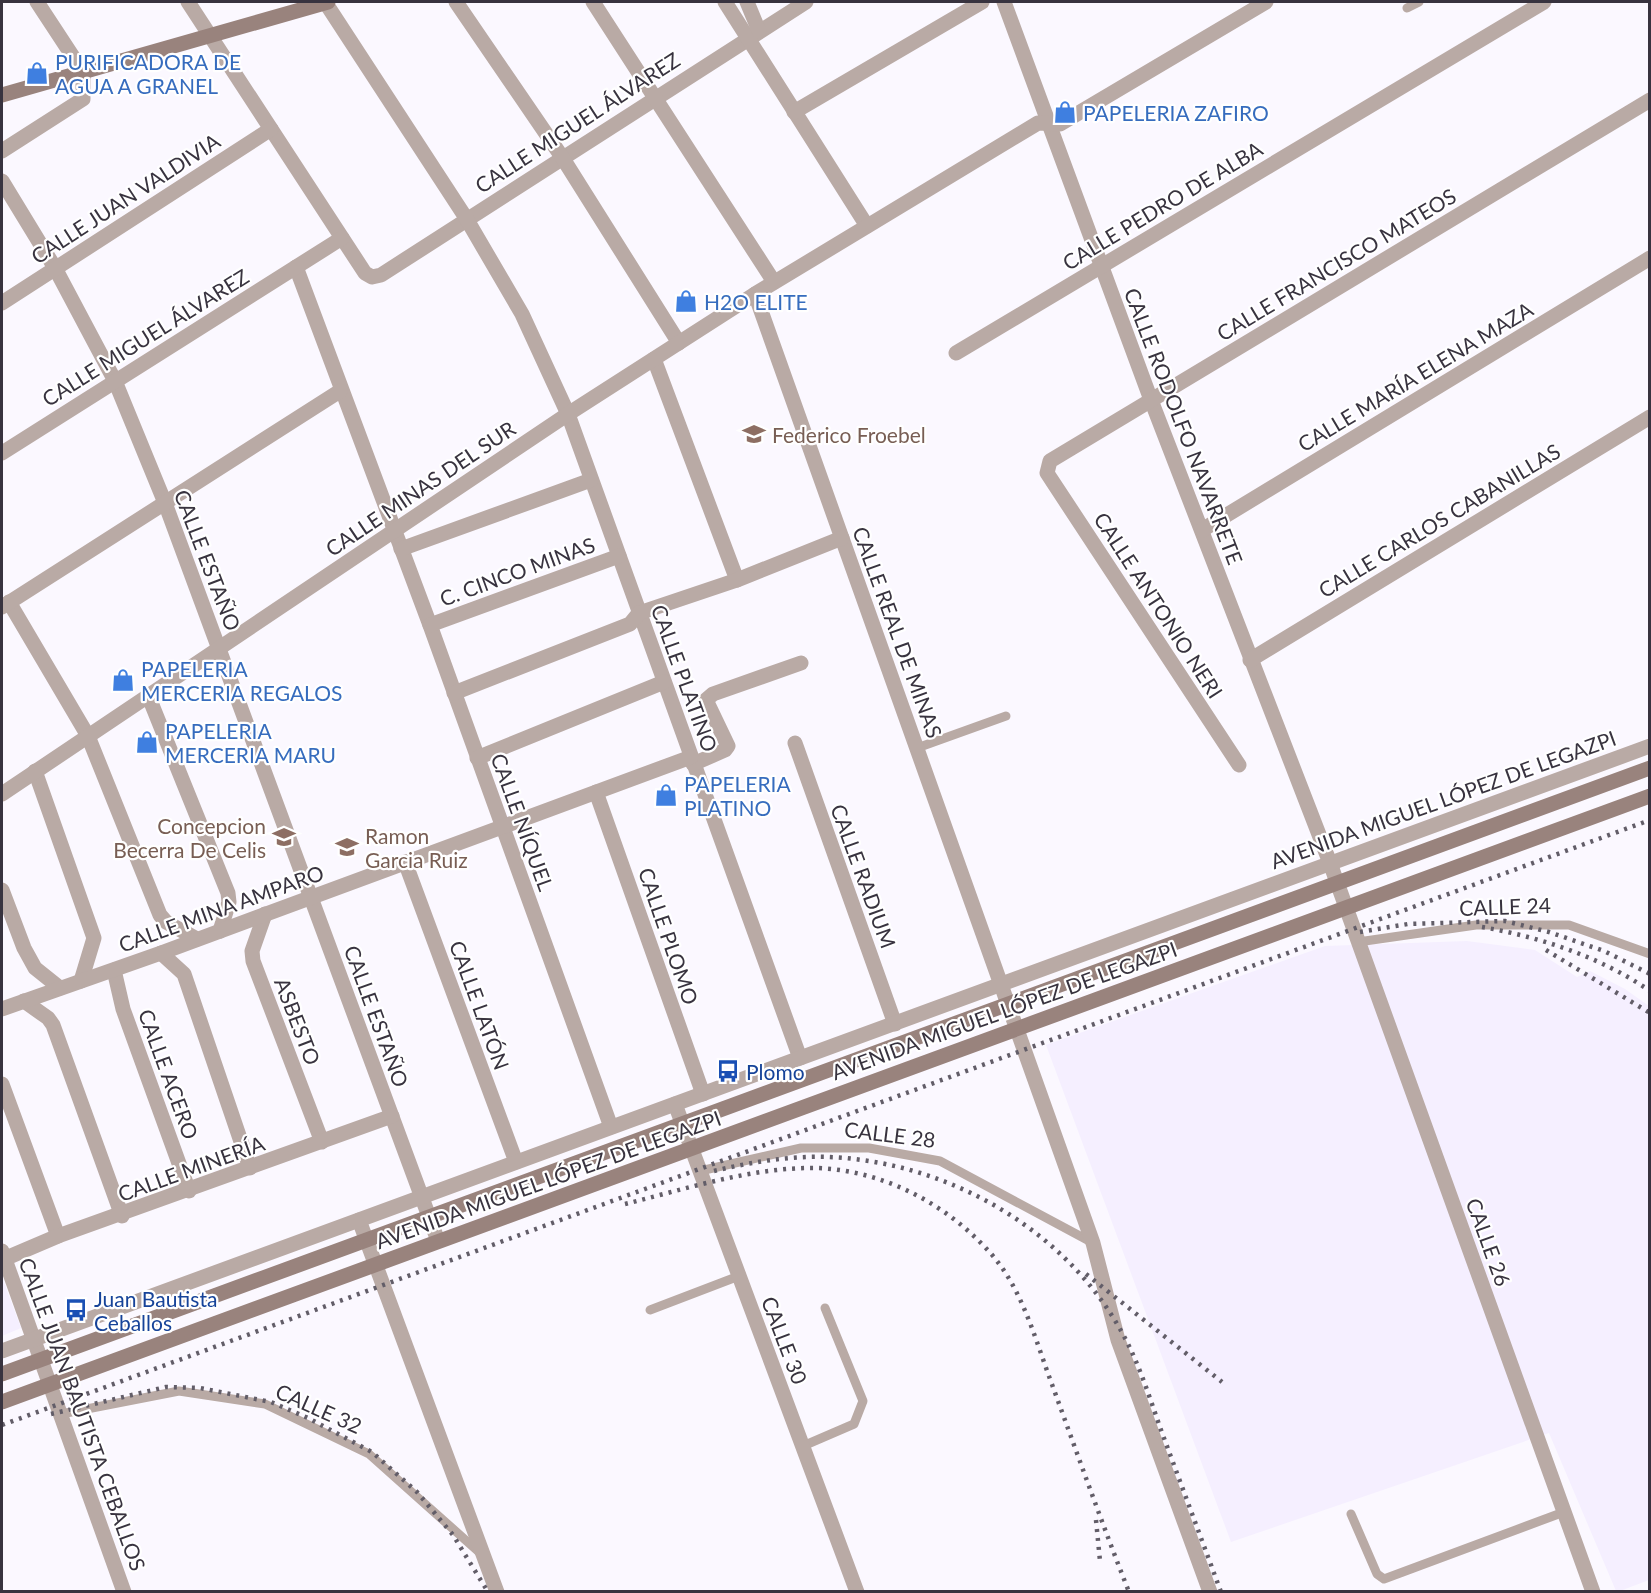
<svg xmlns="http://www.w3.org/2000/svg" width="1651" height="1593" viewBox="0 0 1651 1593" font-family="Lato,sans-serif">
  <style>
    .built { fill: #f5efff }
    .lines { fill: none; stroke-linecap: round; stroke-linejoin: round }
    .lane { stroke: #b9aaa5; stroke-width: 9 }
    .street { stroke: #b9aaa5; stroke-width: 15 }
    .secondary { stroke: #99837d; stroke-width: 15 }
    .rail { stroke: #625d68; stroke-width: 4.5; stroke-dasharray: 3 6; stroke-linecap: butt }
    .labels { text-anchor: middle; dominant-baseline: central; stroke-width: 4.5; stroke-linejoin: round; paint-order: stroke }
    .shop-label { font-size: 21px; fill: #366cbe; stroke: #fff; text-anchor: start }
    .street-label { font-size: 21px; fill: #38333f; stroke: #fff }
    .education-label { font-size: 21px; fill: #785e54; stroke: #fff; text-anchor: start }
    .transit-label { font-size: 21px; fill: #164399; stroke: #fff; text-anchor: start }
  </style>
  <rect width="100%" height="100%" fill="#fbf8ff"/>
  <g class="built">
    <polygon points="1467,941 1535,950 1577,977 1590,971 1625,989 1649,1006 1649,1580 1620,1591 1616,1591 1549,1433 1231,1542 1046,1045 1325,946"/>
    <polygon points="2,1277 21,1328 2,1336"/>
  </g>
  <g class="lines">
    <g class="lane">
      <polyline points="1407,8 1419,2"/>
      <polyline points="917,748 1006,716"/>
      <polyline points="1358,942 1476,925 1569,925 1650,954"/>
      <polyline points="700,1171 801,1148 869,1148 940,1161 1093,1243"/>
      <polyline points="650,1310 739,1276"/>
      <polyline points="61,1414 179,1391 265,1404 369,1454 480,1553"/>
      <polyline points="803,1446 854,1424 863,1401 825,1308"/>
      <polyline points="1351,1514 1377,1574 1384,1579 1564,1512"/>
    </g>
    <g class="street">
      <polyline points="188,2 365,273 372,277 381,275 806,2"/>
      <polyline points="325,2 466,218 522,314 568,414 800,1058"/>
      <polyline points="456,2 562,157 679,343"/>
      <polyline points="593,2 774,282"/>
      <polyline points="725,2 867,226"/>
      <polyline points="747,2 759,31"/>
      <polyline points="1004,2 1151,400 1330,863 1593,1592"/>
      <polyline points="794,112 982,2"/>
      <polyline points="2,151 83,99 83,72 37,2"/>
      <polyline points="2,181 55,268 115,381 165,503 438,1241"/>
      <polyline points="296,267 430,625 611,1127"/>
      <polyline points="755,294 1093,1243 1118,1340 1210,1592"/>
      <polyline points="2,303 271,129"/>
      <polyline points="956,353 1544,2"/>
      <polyline points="654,359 737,580"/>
      <polyline points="2,453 342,238"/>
      <polyline points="1202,530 1650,258"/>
      <polyline points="401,549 591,480"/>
      <polyline points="9,602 88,736 160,915 166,922 197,939"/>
      <polyline points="2,607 340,391"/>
      <polyline points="430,625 619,556"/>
      <polyline points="1250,660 1650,417"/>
      <polyline points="454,693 630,624 639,613 737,580 842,538"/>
      <polyline points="148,695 228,893 229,902 220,931"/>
      <polyline points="795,743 895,1024"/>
      <polyline points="477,758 664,682"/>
      <polyline points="693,764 725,750 728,746 706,700 713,694 801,663"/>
      <polyline points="1239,765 1047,473 1050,461 1650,100"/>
      <polyline points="35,771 94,938 81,981"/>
      <polyline points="596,792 703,1094"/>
      <polyline points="2,794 568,414 755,294 1038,123 1060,124 1266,2"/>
      <polyline points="405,862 516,1162"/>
      <polyline points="2,890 24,948 35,968 60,988"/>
      <polyline points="265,914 252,951 253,961 322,1142"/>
      <polyline points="161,953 184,974 250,1168"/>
      <polyline points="114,970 123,1009 189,1191"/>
      <polyline points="24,1001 48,1018 53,1025 122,1216"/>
      <polyline points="2,1009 161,953 691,757"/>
      <polyline points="2,1084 58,1236"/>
      <polyline points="675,1104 857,1592"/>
      <polyline points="359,1220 497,1592"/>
      <polyline points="2,1251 124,1592"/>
      <polyline points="4,1259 58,1236 392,1116"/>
      <polyline points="2,1351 1650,746"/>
    </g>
    <g class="secondary">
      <polyline points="2,95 328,2"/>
      <polyline points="2,1374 1650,768"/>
      <polyline points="2,1402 1650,796"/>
    </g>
    <g class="rail">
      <path d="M1482 927C1540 937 1601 957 1650 991"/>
      <polyline points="1360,932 1408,924 1505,921 1549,932 1604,951 1650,974"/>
      <polyline points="1546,950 1650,1013"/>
      <path d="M714 1171C759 1160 808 1153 854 1159 961 1171 1066 1234 1120 1329 1138 1360 1149 1396 1161 1430 1181 1484 1201 1538 1221 1592"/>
      <path d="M625 1204C686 1189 752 1167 816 1168 884 1170 949 1205 993 1256 1022 1290 1035 1338 1050 1379 1076 1450 1101 1521 1129 1592"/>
      <polyline points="1086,1274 1222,1382"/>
      <polyline points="51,1414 166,1387 200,1388 271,1402 308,1418 372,1452 417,1492 453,1535 488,1592"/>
      <polyline points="2,1425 1650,820"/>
      <polyline points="1096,1520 1100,1561"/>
    </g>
  </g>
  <defs>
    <g id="shop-bare" transform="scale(1.8)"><path d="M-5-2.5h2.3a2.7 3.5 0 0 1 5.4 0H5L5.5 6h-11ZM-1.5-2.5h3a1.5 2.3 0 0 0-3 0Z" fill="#3f7fe0" stroke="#fff" stroke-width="2.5" paint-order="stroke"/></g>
    <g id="school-bare" transform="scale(1.8)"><path d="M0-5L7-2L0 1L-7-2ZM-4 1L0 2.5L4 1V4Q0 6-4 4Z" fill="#8d6e63" stroke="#fff" stroke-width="2.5" paint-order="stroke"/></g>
    <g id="bus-bare" transform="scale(1.8)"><path d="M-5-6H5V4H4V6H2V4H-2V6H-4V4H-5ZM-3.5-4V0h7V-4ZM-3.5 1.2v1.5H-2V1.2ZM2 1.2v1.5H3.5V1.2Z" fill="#1a4fb4" stroke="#fff" stroke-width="2.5" paint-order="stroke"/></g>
  </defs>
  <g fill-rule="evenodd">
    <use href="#shop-bare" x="37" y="73"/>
    <use href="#shop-bare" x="1065" y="112"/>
    <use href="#shop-bare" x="686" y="301"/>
    <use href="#school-bare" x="754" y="434"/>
    <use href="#shop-bare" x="123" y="680"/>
    <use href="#shop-bare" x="147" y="742"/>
    <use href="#shop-bare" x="666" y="795"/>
    <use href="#school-bare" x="284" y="837"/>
    <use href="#school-bare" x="347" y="847"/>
    <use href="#bus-bare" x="728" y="1071"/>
    <use href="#bus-bare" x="76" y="1310"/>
  </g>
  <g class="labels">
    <g class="shop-label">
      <text x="55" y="61">PURIFICADORA DE<tspan x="55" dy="24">AGUA A GRANEL</tspan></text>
      <text x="1083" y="112">PAPELERIA ZAFIRO</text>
      <text x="704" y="301">H2O ELITE</text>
      <text x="141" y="668">PAPELERIA<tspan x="141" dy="24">MERCERIA REGALOS</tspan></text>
      <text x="165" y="730">PAPELERIA<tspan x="165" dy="24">MERCERIA MARU</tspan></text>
      <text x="684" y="783">PAPELERIA<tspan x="684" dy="24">PLATINO</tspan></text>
    </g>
    <g class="street-label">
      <text transform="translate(577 122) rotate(-33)">CALLE MIGUEL ÁLVAREZ</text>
      <text transform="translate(125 198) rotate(-33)">CALLE JUAN VALDIVIA</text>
      <text transform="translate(1162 205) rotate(-31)">CALLE PEDRO DE ALBA</text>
      <text transform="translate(1336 264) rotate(-31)">CALLE FRANCISCO MATEOS</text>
      <text transform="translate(145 337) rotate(-32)">CALLE MIGUEL ÁLVAREZ</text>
      <text transform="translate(1415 376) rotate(-31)">CALLE MARÍA ELENA MAZA</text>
      <text transform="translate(1184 426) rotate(69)">CALLE RODOLFO NAVARRETE</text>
      <text transform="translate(420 488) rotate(-34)">CALLE MINAS DEL SUR</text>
      <text transform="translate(1439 520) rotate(-31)">CALLE CARLOS CABANILLAS</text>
      <text transform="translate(208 560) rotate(69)">CALLE ESTAÑO</text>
      <text transform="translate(517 571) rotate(-20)">C. CINCO MINAS</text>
      <text transform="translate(1159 605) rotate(57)">CALLE ANTONIO NERI</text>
      <text transform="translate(898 632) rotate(70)">CALLE REAL DE MINAS</text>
      <text transform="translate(685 678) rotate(70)">CALLE PLATINO</text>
      <text transform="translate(1443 799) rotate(-20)">AVENIDA MIGUEL LÓPEZ DE LEGAZPI</text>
      <text transform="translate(523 822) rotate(70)">CALLE NÍQUEL</text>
      <text transform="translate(864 876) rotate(70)">CALLE RADIUM</text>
      <text transform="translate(1505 906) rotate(-2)">CALLE 24</text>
      <text transform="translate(221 908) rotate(-20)">CALLE MINA AMPARO</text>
      <text transform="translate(669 936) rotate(71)">CALLE PLOMO</text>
      <text transform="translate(480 1005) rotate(70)">CALLE LATÓN</text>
      <text transform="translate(1004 1010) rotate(-20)">AVENIDA MIGUEL LÓPEZ DE LEGAZPI</text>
      <text transform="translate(377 1016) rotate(70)">CALLE ESTAÑO</text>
      <text transform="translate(298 1021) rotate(69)">ASBESTO</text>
      <text transform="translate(169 1074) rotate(70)">CALLE ACERO</text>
      <text transform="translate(890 1134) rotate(7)">CALLE 28</text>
      <text transform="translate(191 1168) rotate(-20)">CALLE MINERÍA</text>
      <text transform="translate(548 1179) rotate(-20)">AVENIDA MIGUEL LÓPEZ DE LEGAZPI</text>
      <text transform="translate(1489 1242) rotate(70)">CALLE 26</text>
      <text transform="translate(785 1340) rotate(69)">CALLE 30</text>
      <text transform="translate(319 1408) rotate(24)">CALLE 32</text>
      <text transform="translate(83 1414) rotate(70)">CALLE JUAN BAUTISTA CEBALLOS</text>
    </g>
    <g class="education-label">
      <text x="772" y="434">Federico Froebel</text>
      <text x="266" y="825" text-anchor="end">Concepcion<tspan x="266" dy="24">Becerra De Celis</tspan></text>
      <text x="365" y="835">Ramon<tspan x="365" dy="24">Garcia Ruiz</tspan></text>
    </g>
    <g class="transit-label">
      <text x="746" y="1071">Plomo</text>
      <text x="94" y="1298">Juan Bautista<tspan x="94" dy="24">Ceballos</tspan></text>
    </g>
  </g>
  <rect width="1651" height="1593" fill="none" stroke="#38333f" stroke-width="6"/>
</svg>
